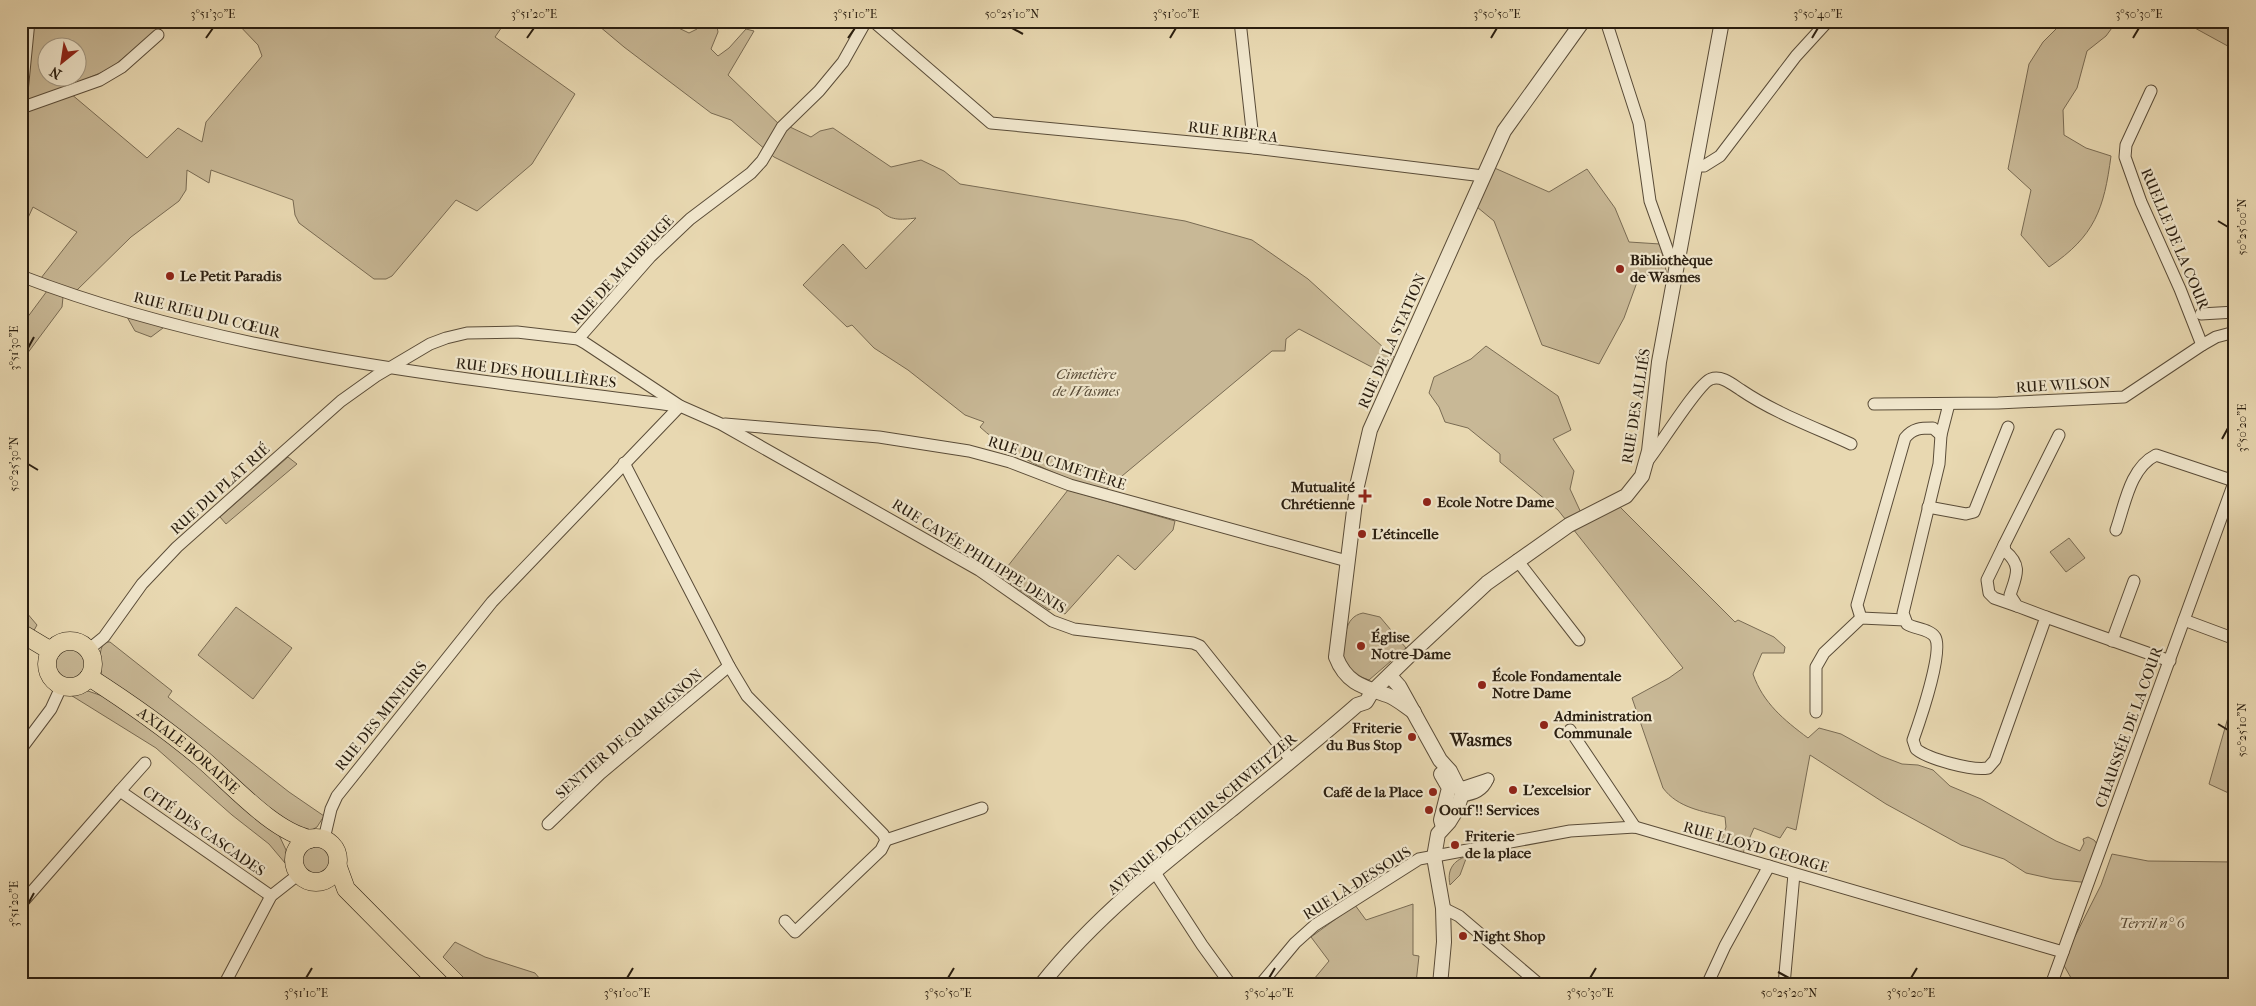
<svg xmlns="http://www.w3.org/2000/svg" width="2256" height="1006" viewBox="0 0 2256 1006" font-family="'IM FELL French Canon',serif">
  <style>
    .green { fill: #c8b896; stroke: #796b53; fill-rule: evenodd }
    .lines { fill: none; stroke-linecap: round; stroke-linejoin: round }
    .minor-casing { stroke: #5a4c38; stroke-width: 13 }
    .tertiary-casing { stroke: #5a4c38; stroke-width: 16 }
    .primary-casing { stroke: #2a1e10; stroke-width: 19 }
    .minor { stroke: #f0e6cc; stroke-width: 11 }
    .tertiary { stroke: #f0e6cc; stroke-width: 14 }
    .primary { stroke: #e8d8b1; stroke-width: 18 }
    .ticks { fill: none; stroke: #2a1e10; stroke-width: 2 }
    .poi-dot { fill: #8f2418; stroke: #f0e6cc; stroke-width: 2 }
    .labels { text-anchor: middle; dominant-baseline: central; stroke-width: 4.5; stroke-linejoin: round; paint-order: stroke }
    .street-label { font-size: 15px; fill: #2a1e10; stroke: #f0e6cc }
    .poi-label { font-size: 15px; font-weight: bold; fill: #2a1e10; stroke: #f0e6cc; text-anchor: start }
    .park-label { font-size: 15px; font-style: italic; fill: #594c38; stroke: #f0e6cc }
    .quarter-label { font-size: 18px; font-weight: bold; fill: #2a1e10; stroke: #f0e6cc }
    .neatline { fill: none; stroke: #2a1e10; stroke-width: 2 }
    .ticks-label { font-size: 12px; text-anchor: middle; fill: #2a1e10 }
  </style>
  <rect width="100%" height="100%" fill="#e8d8b1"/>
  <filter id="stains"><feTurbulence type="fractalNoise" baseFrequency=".004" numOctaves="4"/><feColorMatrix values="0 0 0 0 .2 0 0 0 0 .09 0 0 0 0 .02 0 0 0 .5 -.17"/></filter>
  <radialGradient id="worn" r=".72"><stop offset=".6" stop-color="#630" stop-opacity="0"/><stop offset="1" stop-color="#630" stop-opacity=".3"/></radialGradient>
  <g class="green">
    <path d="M25 21H168L110 69 64 88 147 158 178 128 202 142 206 122 262 56 258 45 235 21H506L495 37 575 94 532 164 477 211 456 200 392 276 386 279H374L299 223 295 215 293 200 211 170 209 183 187 170 186 190 179 201 131 237 76 291 41 278 77 232 33 207 27 220 21 217V73ZM48 48H78V78H48Z"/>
    <path d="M593 21H664L689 33 697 29 704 21H716L718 32 711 49 718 56 729 48 746 29 754 31 728 75 782 127H790L811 137 820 131 833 128 891 167 921 160 944 171 960 184 1185 221 1252 240 1308 279 1395 358 1387 375 1299 329 1286 339 1285 351H1272L1104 491C1060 477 1015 459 980 427L984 422 965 415 908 370 874 348 852 325 847 327 803 285 843 244 866 269 916 218C900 220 890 221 879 209L774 157 731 120 711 113 624 47Z"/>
    <path d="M2064 21H2117L2106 36 2087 51 2077 88 2063 110 2064 135 2086 148 2111 156C2104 209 2095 236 2049 267L2021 235 2031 190 2008 169 2029 64 2043 42Z"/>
    <polygon points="2194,21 2235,21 2235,50 2193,27"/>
    <polygon points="1490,166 1549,192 1587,169 1615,208 1629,242 1660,244 1668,279 1640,274 1624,318 1599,364 1542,345 1494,221 1477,207"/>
    <polygon points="47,291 63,297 62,307 21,362 21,326"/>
    <polygon points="127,317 163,326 163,328 151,337 135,331"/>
    <path d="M1486 346 1558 396 1571 430 1553 439 1574 471 1570 489 1583 517 1612 504 1620 507 1735 622 1738 620 1774 637 1785 647 1784 653H1762L1753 674C1763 703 1784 720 1808 738L1819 728 1841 734 1881 756 1902 764 1918 765 1933 770 1950 786 1981 799 2056 841 2080 851 2084 843 2083 839 2088 837 2094 840 2102 850 2090 883 2053 879 2026 873 2004 859 1961 845 1886 804 1810 755 1796 830 1787 827 1780 838 1754 828 1743 853 1719 846 1726 827 1725 817C1702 811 1678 808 1663 788L1632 698 1669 678 1683 668 1558 510 1500 462V454L1468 428 1445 422 1439 407 1429 393 1434 377 1471 359Z"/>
    <polygon points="288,457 297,464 226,524 220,517"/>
    <polygon points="1068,490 1175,521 1173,530 1135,570 1118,555 1065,614 1052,608 1049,610 1000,576"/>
    <polygon points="2069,538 2085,558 2066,572 2050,552"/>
    <polygon points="21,606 37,625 32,634 21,628"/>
    <polygon points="236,607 292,648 253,699 198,655"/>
    <path d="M1363 613 1380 617 1406 648 1369 680 1355 675 1343 657C1345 640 1343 617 1363 613Z"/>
    <path d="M104 642H110L172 691 168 697 289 792 324 816 317 827 310 831 288 825 279 835 286 850 285 863 269 844 232 815 156 748 69 694 88 691 108 698C104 678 94 662 104 642Z"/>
    <circle cx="70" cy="664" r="17"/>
    <polygon points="2235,693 2235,796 2209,784"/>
    <circle cx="316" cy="860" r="17"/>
    <polygon points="2112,854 2148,861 2235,862 2235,985 2075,985 2062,962 2101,885"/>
    <path d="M1467 856 1460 875 1450 885C1447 871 1452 861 1467 856Z"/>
    <polygon points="1413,904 1413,955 1419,956 1416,983 1412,985 1309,985 1329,961 1311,937 1355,905 1366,920"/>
    <polygon points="455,942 485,957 535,973 545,985 471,985 443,957"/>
  </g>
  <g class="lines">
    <g class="minor-casing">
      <g id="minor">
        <polyline points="873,21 991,123 1254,148 1483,176"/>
        <polyline points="1240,21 1254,148"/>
        <polyline points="1606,21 1639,123 1650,201 1670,257 1677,262"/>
        <polyline points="2151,91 2126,145 2125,157 2141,202 2180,289 2202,345"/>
        <polyline points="21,102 29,21"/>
        <polyline points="21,108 100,80 122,67 158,35"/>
        <polyline points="1695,166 1704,166 1720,156 1796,56 1828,21"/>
        <path d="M21 276C231 357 457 377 678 406"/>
        <polyline points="2201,314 2235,312"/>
        <polyline points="578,339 650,257 690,219 751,173 762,161 782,127 819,91 843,62 866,21"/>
        <polyline points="1874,404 1998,403 2124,397 2202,345 2216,337 2235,332"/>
        <path d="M1949 404 1941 435 1939 464 1903 613 1907 624C1915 629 1930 629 1935 637 1944 651 1919 723 1913 740L1916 749C1928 759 1972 771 1988 768L1995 760 2046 617 2017 606 2010 595C2016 576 2023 566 2005 551L2004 545 2059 435"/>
        <polyline points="725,424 879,437 969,451 1010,462 1070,485 1347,561"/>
        <path d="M1646 463C1658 449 1698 383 1711 379 1722 375 1733 385 1741 390 1775 413 1814 427 1851 444"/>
        <polyline points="1928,507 1966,514 1974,512 2008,427"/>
        <path d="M2116 530C2125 504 2130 468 2156 455L2234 481"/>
        <polyline points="2004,545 1987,580 1989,593 1994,598 2017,606"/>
        <polyline points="1517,560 1579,640"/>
        <polyline points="2046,617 2170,661"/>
        <path d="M1861 618 1857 605 1905 438C1913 428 1921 428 1933 428L1941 435"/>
        <polyline points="2184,620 2235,639"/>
        <polyline points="2112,641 2134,581"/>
        <polyline points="88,650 104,637 142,584 177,547 341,401 376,376 430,344 446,338 467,333 517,332 578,339 585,343 680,406 721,424 979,570 1052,621 1074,629 1193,643 1200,646 1292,761"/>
        <polyline points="729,666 747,696 883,834 886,840 881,850 795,932 785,921"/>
        <polyline points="1816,712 1816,667 1824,653 1861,618 1905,620"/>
        <polyline points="1570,730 1635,827"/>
        <polyline points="21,749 51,709 62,685"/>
        <polyline points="1461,788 1488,779"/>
        <polyline points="120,791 145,763"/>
        <path d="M1462 796C1474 794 1483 791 1488 779"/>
        <polyline points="548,824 600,774 729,666 624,463"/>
        <polyline points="324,839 331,809 337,796 492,602 680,406"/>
        <polyline points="886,840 982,808"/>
        <polyline points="1154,871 1202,945 1231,985"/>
        <polyline points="21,904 120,791 271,896"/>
        <polyline points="1443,908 1459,916 1540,985"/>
        <polyline points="224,985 271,896 299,874"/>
        <polyline points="1260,985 1295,943 1315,925 1419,859 1570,831 1635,827 2063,952"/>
        <polyline points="1707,985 1725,946 1769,866"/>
        <polyline points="1784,985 1794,874"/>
        <polyline points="2051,985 2235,480"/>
      </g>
    </g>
    <g class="tertiary-casing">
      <g id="tertiary">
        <polyline points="1390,676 1399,686 1440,760 1450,771 1457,785 1463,791 1457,809 1449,822 1438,834 1434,857 1443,908 1444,942 1440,985"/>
        <path d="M1414 712C1405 706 1396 698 1387 695 1363 687 1346 683 1336 657L1357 486 1370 430 1504 131 1583 21"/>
        <polyline points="1441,774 1449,788 1441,820 1443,827"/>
        <path d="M1041 985C1095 917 1164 863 1231 810 1274 775 1316 741 1357 705L1366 702 1372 692 1414 651 1487 583 1569 525 1626 496 1642 476 1649 451 1659 362 1722 21"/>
      </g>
    </g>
    <g class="primary-casing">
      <g id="primary">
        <polyline points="21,633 51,651"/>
        <circle cx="70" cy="664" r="23"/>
        <path id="s1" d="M89 677C128 702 165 728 201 758 231 783 272 831 310 839"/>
        <circle cx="316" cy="860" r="22"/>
        <polyline points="338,867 346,889 441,985"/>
      </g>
    </g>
    <use href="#minor" class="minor"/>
    <use href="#tertiary" class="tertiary"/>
    <use href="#primary" class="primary"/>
  </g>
  <path class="ticks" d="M1012 28 1023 34M206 38 213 28M527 38 534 28M848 38 855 28M1170 38 1176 28M1491 38 1497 28M1812 38 1818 28M2133 38 2139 28M2218 221 2228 227M28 348 34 337M2222 439 2228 428M28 464 38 470M2218 724 2228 730M28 904 34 893M1778 972 1789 978M306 978 312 968M627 978 633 968M948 978 954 968M1269 978 1275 968M1590 978 1596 968M1911 978 1917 968"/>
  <g class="poi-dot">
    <circle cx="1620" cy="269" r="5"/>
    <circle cx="170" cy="276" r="5"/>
    <path d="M1362.5 488.5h5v5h5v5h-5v5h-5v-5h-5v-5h5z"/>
    <circle cx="1427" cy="502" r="5"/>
    <circle cx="1362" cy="534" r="5"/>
    <circle cx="1361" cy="646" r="5"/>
    <circle cx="1482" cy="685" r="5"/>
    <circle cx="1544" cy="725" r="5"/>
    <circle cx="1412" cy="737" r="5"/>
    <circle cx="1513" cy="790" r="5"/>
    <circle cx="1433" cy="792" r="5"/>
    <circle cx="1429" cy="810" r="5"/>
    <circle cx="1455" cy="845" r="5"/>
    <circle cx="1463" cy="936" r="5"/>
  </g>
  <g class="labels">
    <g class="street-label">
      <text transform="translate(1233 132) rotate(7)">RUE RIBERA</text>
      <text transform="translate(2175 239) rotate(67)">RUELLE DE LA COUR</text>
      <text transform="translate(622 270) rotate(-47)">RUE DE MAUBEUGE</text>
      <text transform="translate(207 315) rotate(14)">RUE RIEU DU CŒUR</text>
      <text transform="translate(1392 341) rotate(-66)">RUE DE LA STATION</text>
      <text transform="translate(536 373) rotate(7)">RUE DES HOULLIÈRES</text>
      <text transform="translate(2063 385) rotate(-3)">RUE WILSON</text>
      <text transform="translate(1636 406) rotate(-81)">RUE DES ALLIÉS</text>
      <text transform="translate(1057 463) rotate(18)">RUE DU CIMETIÈRE</text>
      <text transform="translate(220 489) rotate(-42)">RUE DU PLAT RIÉ</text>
      <text transform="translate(979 556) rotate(32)">RUE CAVÉE PHILIPPE DENIS</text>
      <text transform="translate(381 716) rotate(-51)">RUE DES MINEURS</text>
      <text transform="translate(2129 727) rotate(-70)">CHAUSSÉE DE LA COUR</text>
      <text transform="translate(629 734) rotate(-41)">SENTIER DE QUAREGNON</text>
      <text stroke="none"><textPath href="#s1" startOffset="124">AXIALE BORAINE</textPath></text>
      <text transform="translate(1202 814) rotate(-40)">AVENUE DOCTEUR SCHWEITZER</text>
      <text transform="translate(204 831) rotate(35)">CITÉ DES CASCADES</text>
      <text transform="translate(1756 847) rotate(16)">RUE LLOYD GEORGE</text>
      <text transform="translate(1357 883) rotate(-32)">RUE LÀ-DESSOUS</text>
    </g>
    <g class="poi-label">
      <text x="1630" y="260">Bibliothèque<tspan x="1630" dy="17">de Wasmes</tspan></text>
      <text x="180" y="276">Le Petit Paradis</text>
      <text x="1355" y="487" text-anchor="end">Mutualité<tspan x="1355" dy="17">Chrétienne</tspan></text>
      <text x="1437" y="502">Ecole Notre Dame</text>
      <text x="1372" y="534">L'étincelle</text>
      <text x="1371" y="637">Église<tspan x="1371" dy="17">Notre-Dame</tspan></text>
      <text x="1492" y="676">École Fondamentale<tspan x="1492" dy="17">Notre Dame</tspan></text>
      <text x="1554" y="716">Administration<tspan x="1554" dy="17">Communale</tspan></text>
      <text x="1402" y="728" text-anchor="end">Friterie<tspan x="1402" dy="17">du Bus Stop</tspan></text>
      <text x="1523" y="790">L'excelsior</text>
      <text x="1423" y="792" text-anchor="end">Café de la Place</text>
      <text x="1439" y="810">Oouf !! Services</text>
      <text x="1465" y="836">Friterie<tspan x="1465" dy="17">de la place</tspan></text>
      <text x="1473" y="936">Night Shop</text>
    </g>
    <g class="park-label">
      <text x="1086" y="374">Cimetière<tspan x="1086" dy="17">de Wasmes</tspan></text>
      <text x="2152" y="923">Terril n° 6</text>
    </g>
    <g class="quarter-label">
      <text x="1481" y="740">Wasmes</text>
    </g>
  </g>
  <rect width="2256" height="1006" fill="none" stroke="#e8d8b1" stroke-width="55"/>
  <g transform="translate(62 62) rotate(210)"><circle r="24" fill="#f0e6cc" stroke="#a19681"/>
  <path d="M0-4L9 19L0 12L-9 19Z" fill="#8f2418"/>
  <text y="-8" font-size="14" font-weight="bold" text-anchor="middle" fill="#2a1e10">N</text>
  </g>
  <rect x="28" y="28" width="2200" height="950" class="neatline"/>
  <g class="ticks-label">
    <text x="213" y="18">3°51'30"E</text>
    <text x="534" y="18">3°51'20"E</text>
    <text x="855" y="18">3°51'10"E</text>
    <text x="1012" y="18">50°25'10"N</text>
    <text x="1176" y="18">3°51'00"E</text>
    <text x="1497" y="18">3°50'50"E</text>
    <text x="1818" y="18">3°50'40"E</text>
    <text x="2139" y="18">3°50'30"E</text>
    <text transform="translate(2242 227) rotate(-90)" y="4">50°25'00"N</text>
    <text transform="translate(14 348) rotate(-90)" y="4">3°51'30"E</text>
    <text transform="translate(2242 428) rotate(-90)" y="4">3°50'20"E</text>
    <text transform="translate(14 464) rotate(-90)" y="4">50°25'30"N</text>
    <text transform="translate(2242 730) rotate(-90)" y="4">50°25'10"N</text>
    <text transform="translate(14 904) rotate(-90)" y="4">3°51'20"E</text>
    <text x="306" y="997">3°51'10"E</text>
    <text x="627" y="997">3°51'00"E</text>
    <text x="948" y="997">3°50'50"E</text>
    <text x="1269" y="997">3°50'40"E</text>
    <text x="1590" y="997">3°50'30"E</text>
    <text x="1789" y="997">50°25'20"N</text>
    <text x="1911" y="997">3°50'20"E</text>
  </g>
  <rect width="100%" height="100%" filter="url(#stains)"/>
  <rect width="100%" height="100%" fill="url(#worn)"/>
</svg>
